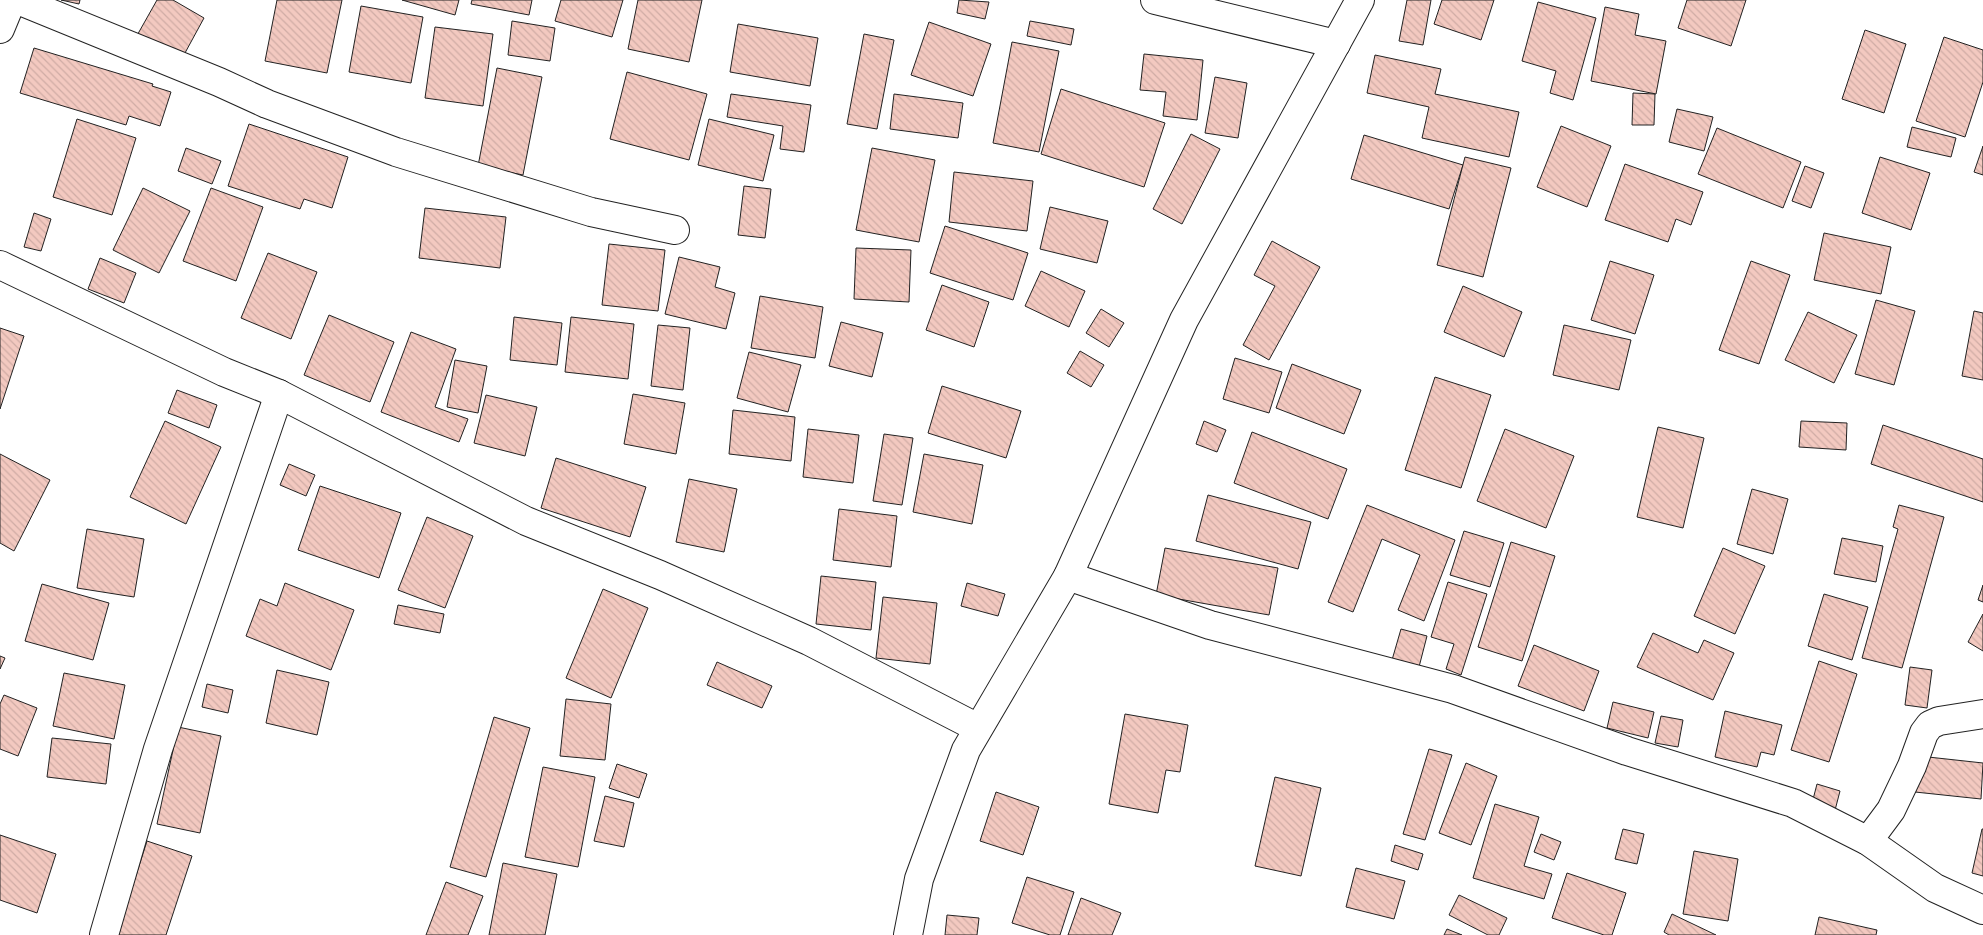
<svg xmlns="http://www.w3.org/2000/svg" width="1983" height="935" viewBox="0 0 1983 935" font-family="'Playfair Display',serif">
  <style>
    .building { fill: url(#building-back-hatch); stroke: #222 }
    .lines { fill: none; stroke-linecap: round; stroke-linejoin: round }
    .minor-casing { stroke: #222; stroke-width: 30 }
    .tertiary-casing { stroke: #222; stroke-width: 30 }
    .minor { stroke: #fff; stroke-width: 28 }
    .tertiary { stroke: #fff; stroke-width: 28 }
  </style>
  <defs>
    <pattern id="building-back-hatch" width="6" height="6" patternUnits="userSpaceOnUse" patternTransform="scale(1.25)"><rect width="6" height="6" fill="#f3c9c0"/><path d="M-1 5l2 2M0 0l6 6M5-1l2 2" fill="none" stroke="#d0aca5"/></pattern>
  </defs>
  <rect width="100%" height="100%" fill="#fff"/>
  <g class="building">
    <polygon points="61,0 80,0 79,4"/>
    <polygon points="157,0 173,0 204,18 179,64 135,39"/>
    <polygon points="277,0 342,0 327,73 265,61"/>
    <polygon points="402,0 459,0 455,15"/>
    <polygon points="472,0 532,0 529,15 471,4"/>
    <polygon points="561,0 623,0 612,37 555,21"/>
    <polygon points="638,0 702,0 689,62 628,49"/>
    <polygon points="959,0 989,2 985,19 957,13"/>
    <polygon points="1407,0 1431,0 1423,45 1399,41"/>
    <polygon points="1442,0 1494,0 1481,40 1434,24"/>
    <polygon points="1687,0 1746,0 1731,46 1678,28"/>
    <polygon points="1538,2 1596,18 1573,100 1550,93 1556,71 1522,61"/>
    <polygon points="361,6 423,17 411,83 349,72"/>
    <polygon points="1605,7 1639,14 1635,35 1666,41 1656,94 1591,81"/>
    <polygon points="512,21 555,28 550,61 508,55"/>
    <polygon points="1030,21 1074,29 1071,45 1027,36"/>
    <polygon points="929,22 991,44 973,96 911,75"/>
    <polygon points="738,24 818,38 810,86 730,72"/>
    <polygon points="435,27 493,34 483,106 425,98"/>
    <polygon points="1865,30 1906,44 1884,113 1842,99"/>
    <polygon points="864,34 894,40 877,129 847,124"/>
    <polygon points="1944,37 1983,50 1983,82 1965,137 1916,121"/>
    <polygon points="1012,42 1059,51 1039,152 993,143"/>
    <polygon points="34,48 153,84 152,86 171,92 160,126 129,116 126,125 20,93"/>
    <polygon points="1144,54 1203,60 1197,120 1163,116 1166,92 1140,90"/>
    <polygon points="1375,55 1441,69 1435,94 1519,112 1509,157 1422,138 1429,107 1367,93"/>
    <polygon points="497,68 542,77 523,175 478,166"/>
    <polygon points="627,72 707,94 689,160 610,139"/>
    <polygon points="1215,77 1247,83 1238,138 1205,133"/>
    <polygon points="1061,89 1165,123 1144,187 1041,154"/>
    <polygon points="1633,93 1655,94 1654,125 1632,125"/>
    <polygon points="731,94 811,105 804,152 780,149 783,126 727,117"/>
    <polygon points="894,94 963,103 958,138 890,129"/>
    <polygon points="1677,109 1713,117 1704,151 1669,142"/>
    <polygon points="77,119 136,138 112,215 53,197"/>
    <polygon points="709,119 774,135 763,181 698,165"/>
    <polygon points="249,124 348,157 332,208 304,199 300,209 228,186"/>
    <polygon points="1561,126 1611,146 1587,207 1537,187"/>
    <polygon points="1912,127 1956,138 1951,157 1907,147"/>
    <polygon points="1717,128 1801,162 1783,208 1698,174"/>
    <polygon points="1191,134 1220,149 1182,224 1153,209"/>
    <polygon points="1364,135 1463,165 1449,209 1351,179"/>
    <polygon points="1983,146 1983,175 1974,172"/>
    <polygon points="186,148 221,161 212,184 178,171"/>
    <polygon points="872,148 935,160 919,242 856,230"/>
    <polygon points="1465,157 1511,168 1483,277 1437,265"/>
    <polygon points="1880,157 1930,173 1911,230 1862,213"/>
    <polygon points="1625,164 1703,192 1691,225 1676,219 1668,242 1605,220"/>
    <polygon points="1805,166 1824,173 1811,208 1792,201"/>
    <polygon points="954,172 1033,181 1027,231 949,222"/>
    <polygon points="744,186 771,189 765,238 738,235"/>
    <polygon points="143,188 190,211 159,273 113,250"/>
    <polygon points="211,188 263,207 236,281 183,261"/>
    <polygon points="1050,207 1108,221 1097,263 1040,249"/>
    <polygon points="425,208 506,217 500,268 419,258"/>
    <polygon points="34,213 51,219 41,251 24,247"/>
    <polygon points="945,226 1028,253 1013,300 930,273"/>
    <polygon points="1824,233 1891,247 1881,294 1814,280"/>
    <polygon points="1272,241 1320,267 1269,360 1243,345 1275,286 1254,275"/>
    <polygon points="609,244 665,250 658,311 602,305"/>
    <polygon points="856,248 911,250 909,302 854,299"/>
    <polygon points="268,253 317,272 291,339 241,318"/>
    <polygon points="679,257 720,267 715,287 735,293 726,329 665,314"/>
    <polygon points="100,258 136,273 124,303 88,289"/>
    <polygon points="1610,261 1654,275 1635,334 1591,320"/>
    <polygon points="1751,261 1790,275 1759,364 1719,350"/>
    <polygon points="1041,271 1085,291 1069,327 1025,306"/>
    <polygon points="942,285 989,302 974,347 926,330"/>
    <polygon points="1463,286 1522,312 1504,357 1444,332"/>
    <polygon points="760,296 823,307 815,358 751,348"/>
    <polygon points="1876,300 1915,311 1894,385 1855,374"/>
    <polygon points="1101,309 1124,323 1109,347 1086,333"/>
    <polygon points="1974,311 1983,313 1983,380 1962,376"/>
    <polygon points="1808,312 1857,335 1834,383 1785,360"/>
    <polygon points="329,315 394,342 370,402 304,375"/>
    <polygon points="514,317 562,323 557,365 510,360"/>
    <polygon points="571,317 634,324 628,379 565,372"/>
    <polygon points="841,322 883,333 872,377 829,366"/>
    <polygon points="658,325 690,328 683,390 651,386"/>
    <polygon points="1564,325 1631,340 1619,390 1553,375"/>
    <polygon points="0,328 24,336 0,409"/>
    <polygon points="411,332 456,349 435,407 468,419 459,442 381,412"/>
    <polygon points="1080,351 1104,365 1091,387 1067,373"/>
    <polygon points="749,352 801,365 788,412 737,398"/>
    <polygon points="1235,358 1282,372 1269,413 1223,399"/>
    <polygon points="455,360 487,366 478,413 447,407"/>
    <polygon points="1292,364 1361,390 1344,434 1276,408"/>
    <polygon points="1435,377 1491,395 1461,488 1405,470"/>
    <polygon points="942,386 1021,411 1006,458 928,433"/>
    <polygon points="177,390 217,405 209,428 168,413"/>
    <polygon points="633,394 685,403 676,454 624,444"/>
    <polygon points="486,395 537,407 525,456 474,443"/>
    <polygon points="733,410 795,417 791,461 729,454"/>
    <polygon points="165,421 221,447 186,524 130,497"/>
    <polygon points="1204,421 1226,430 1217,452 1196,444"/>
    <polygon points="1801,421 1847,423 1846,450 1799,447"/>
    <polygon points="1883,425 1983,459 1983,502 1871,464"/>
    <polygon points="1658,427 1704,438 1683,528 1637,517"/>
    <polygon points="808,429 859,435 853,483 803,477"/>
    <polygon points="1505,429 1574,456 1546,528 1477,501"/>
    <polygon points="1252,432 1347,469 1328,519 1234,483"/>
    <polygon points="884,434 913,438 902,505 873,501"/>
    <polygon points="0,454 50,480 14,551 0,543"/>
    <polygon points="924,454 983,465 972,524 913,512"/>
    <polygon points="556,458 646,487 630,537 541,508"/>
    <polygon points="289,464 315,475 306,496 280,485"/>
    <polygon points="689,479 737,489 724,552 676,542"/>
    <polygon points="320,486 401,513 379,578 298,550"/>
    <polygon points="1752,489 1788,499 1773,554 1737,544"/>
    <polygon points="1208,495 1311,522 1298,569 1196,541"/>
    <polygon points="1367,505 1455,540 1424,621 1398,610 1420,555 1382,539 1353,612 1328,602"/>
    <polygon points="1899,505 1944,517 1902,668 1862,658 1898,529 1893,527"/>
    <polygon points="839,509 897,516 891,567 833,560"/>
    <polygon points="427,517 473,536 445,608 398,590"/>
    <polygon points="87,529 144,539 134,597 77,588"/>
    <polygon points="1464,531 1504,543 1490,587 1450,575"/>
    <polygon points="1842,538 1883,546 1876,582 1834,574"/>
    <polygon points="1511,542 1555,556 1522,661 1478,647"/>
    <polygon points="1165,548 1278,568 1269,615 1156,595"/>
    <polygon points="1723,548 1765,566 1735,634 1694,616"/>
    <polygon points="821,576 876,582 871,630 816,624"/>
    <polygon points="1448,582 1487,594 1461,675 1446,669 1454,644 1431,637"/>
    <polygon points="285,583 354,610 331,670 246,636 260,599 277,606"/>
    <polygon points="967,583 1005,594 998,616 961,606"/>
    <polygon points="42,584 109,603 93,660 25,641"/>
    <polygon points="1983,585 1983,602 1978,600"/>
    <polygon points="603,589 648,608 611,698 566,678"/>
    <polygon points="1824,594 1868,607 1852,660 1808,646"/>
    <polygon points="883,597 937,603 930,664 876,658"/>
    <polygon points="398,605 444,614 440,633 394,624"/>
    <polygon points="1983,614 1983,651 1968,642"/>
    <polygon points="1401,629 1427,636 1419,667 1392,660"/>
    <polygon points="1653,633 1698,653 1704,640 1734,653 1713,700 1637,667"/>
    <polygon points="1534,645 1599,671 1584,711 1518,686"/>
    <polygon points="0,656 5,658 0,669"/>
    <polygon points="1819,661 1857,674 1829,762 1791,750"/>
    <polygon points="717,662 772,686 762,708 707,685"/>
    <polygon points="1910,667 1932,670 1927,708 1905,705"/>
    <polygon points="277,670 329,682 317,735 266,723"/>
    <polygon points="64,673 125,685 114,739 53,726"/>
    <polygon points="207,684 233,690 228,713 202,707"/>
    <polygon points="4,695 37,708 18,756 0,749 0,704"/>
    <polygon points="566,699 611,704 605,760 560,756"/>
    <polygon points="1613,702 1654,712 1648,738 1607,728"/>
    <polygon points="1725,711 1782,725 1774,755 1761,752 1757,767 1715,757"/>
    <polygon points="1125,714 1188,725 1180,772 1166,770 1158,813 1109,804"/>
    <polygon points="1661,716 1683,720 1678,747 1655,743"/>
    <polygon points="494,717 530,728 486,877 450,867"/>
    <polygon points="178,727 221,736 200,833 157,824"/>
    <polygon points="52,738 111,744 106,784 47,777"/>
    <polygon points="1429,749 1452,755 1425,840 1403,834"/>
    <polygon points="1919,756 1983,763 1981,799 1915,792"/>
    <polygon points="1466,763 1497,776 1471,845 1439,833"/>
    <polygon points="617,764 647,774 639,798 609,788"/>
    <polygon points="543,767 595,777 578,867 525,857"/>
    <polygon points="1275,777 1321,788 1301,876 1255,866"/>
    <polygon points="1817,784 1840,791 1833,818 1810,811"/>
    <polygon points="996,792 1039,807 1023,855 980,841"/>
    <polygon points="605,796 634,803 624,847 594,841"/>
    <polygon points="1495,804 1539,817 1524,866 1552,874 1544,899 1473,878"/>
    <polygon points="1623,829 1644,834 1637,864 1615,859"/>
    <polygon points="1982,829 1983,829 1983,876 1972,873"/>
    <polygon points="1541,834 1561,842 1554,860 1534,852"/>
    <polygon points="0,835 56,854 37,913 0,900"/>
    <polygon points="147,841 192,856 166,935 117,935"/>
    <polygon points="1395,845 1423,854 1418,870 1391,861"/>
    <polygon points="1694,851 1738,859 1728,921 1683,914"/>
    <polygon points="503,863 557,874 545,935 489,935"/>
    <polygon points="1356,868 1405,881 1394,919 1346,907"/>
    <polygon points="1567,873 1626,893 1612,935 1604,935 1552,918"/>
    <polygon points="1027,877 1074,892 1060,935 1050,935 1012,923"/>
    <polygon points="446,882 483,896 468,935 426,935"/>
    <polygon points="1459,895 1507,918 1499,935 1488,935 1449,915"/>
    <polygon points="1081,898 1121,913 1112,935 1068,935"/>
    <polygon points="1672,914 1716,935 1669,935 1664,932"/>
    <polygon points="947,915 979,918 977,935 945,935"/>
    <polygon points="1819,917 1877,930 1876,935 1815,935"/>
    <polygon points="1447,929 1462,935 1444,935"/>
  </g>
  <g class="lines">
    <g class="minor-casing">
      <g id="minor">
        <polyline points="18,0 219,82 267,104 396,152 591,212 675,230"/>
        <polyline points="1155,0 1336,44"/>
        <polyline points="0,29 12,0"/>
        <polyline points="0,265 224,372 279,394 526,521 660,575 809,641 978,728"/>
        <polyline points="1068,576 1210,625 1453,689 1627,751 1793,803 1868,841 1935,888 1983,910"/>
        <polyline points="1868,841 1891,810 1912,766 1924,733 1930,725 1939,721 1983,714"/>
        <polyline points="104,935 158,749 279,394"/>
      </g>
    </g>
    <g class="tertiary-casing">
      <polyline id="tertiary" points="908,935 919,879 966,750 1068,576 1184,320 1360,0"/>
    </g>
    <use href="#minor" class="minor"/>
    <use href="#tertiary" class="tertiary"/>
  </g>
</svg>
